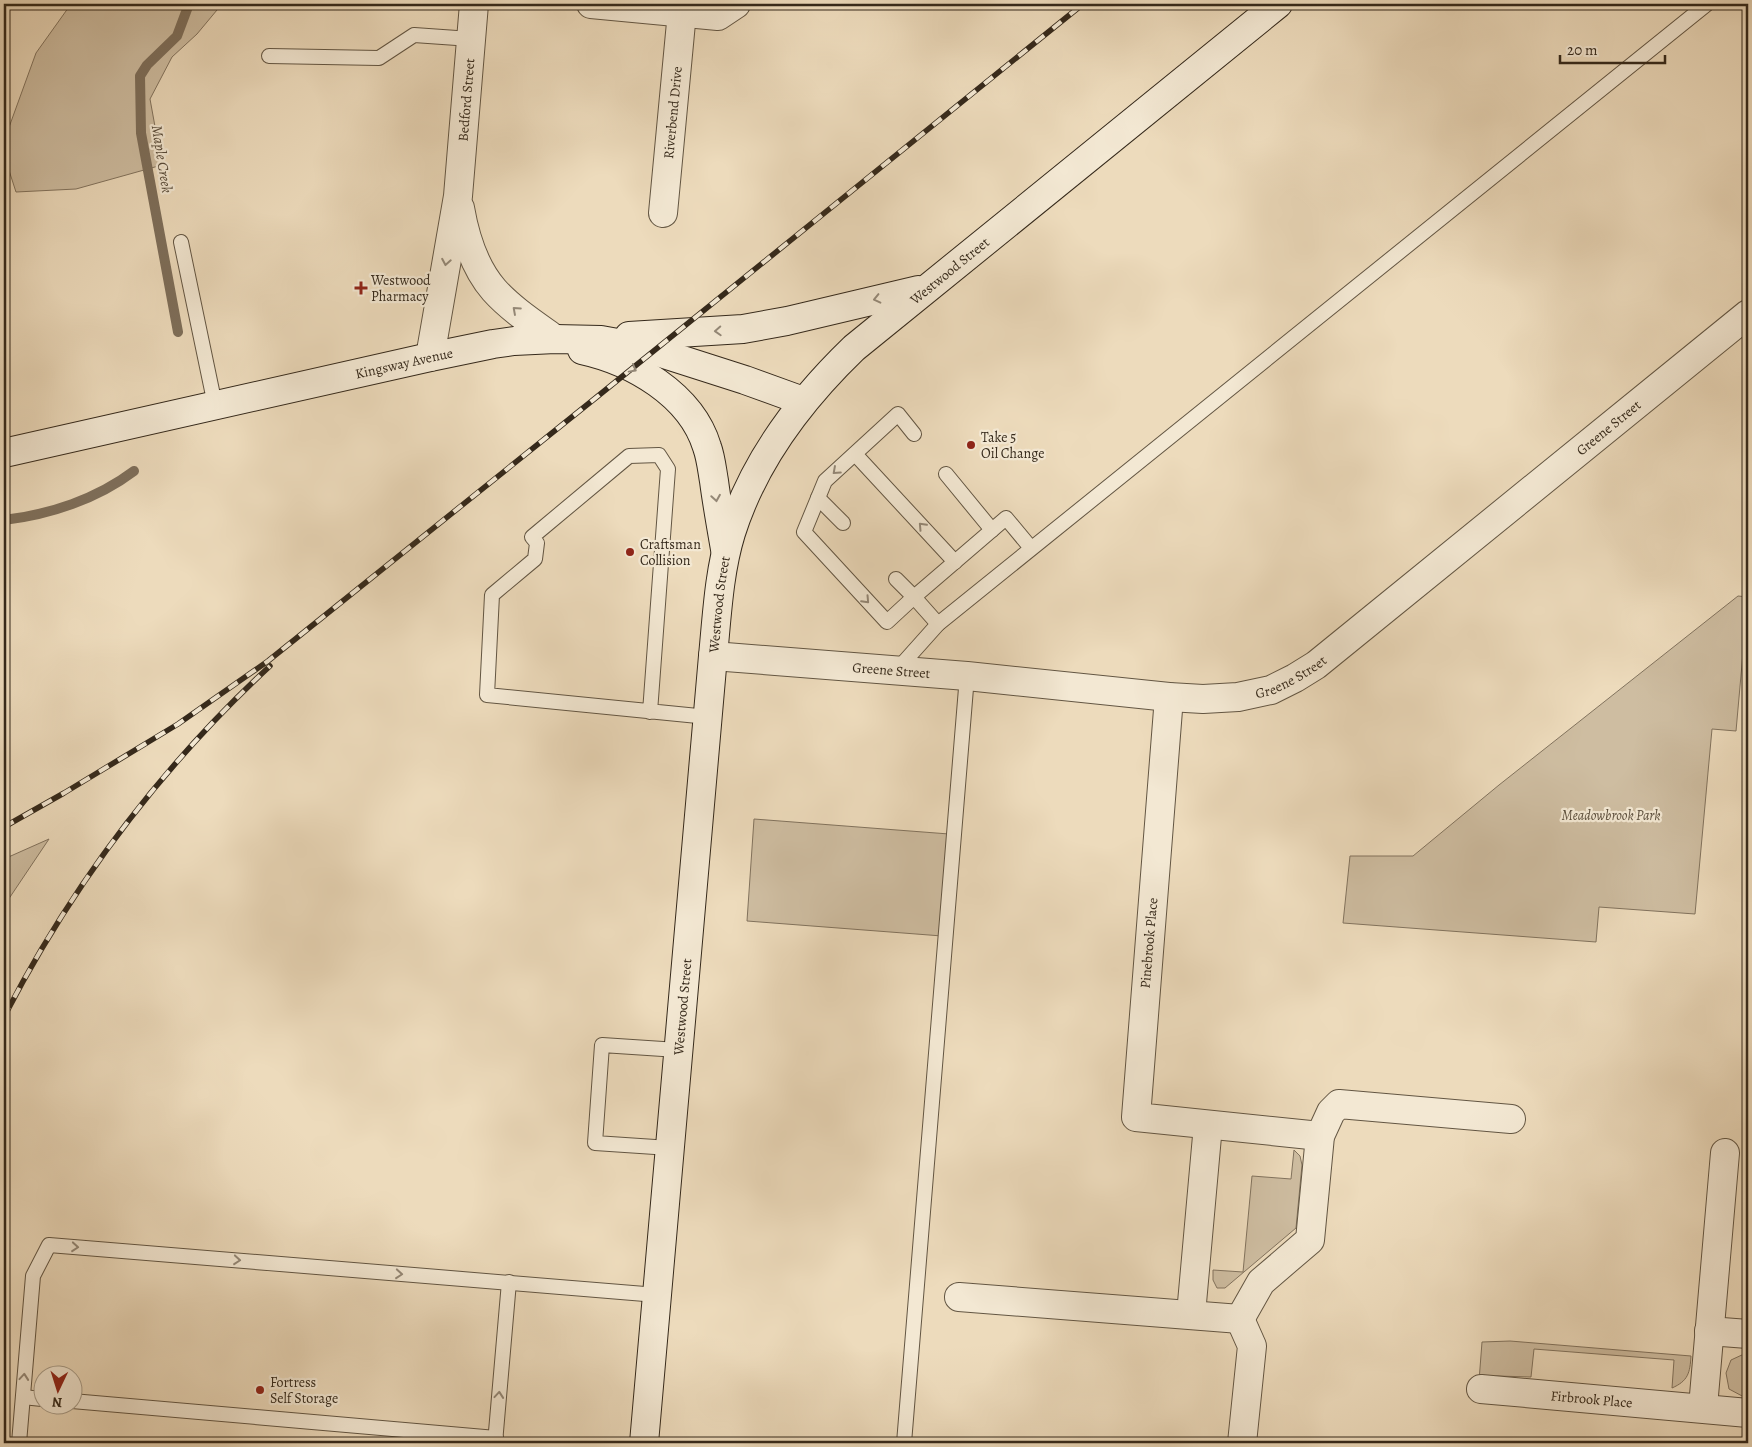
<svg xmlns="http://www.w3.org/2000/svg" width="1752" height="1447" viewBox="0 0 1752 1447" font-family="Alegreya,serif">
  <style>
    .green { fill: #cebda1; stroke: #82735e }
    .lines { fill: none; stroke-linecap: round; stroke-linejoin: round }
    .stream { stroke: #7e6f5b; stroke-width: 10 }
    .service-casing { stroke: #635643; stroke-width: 16 }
    .minor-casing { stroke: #635643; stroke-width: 30 }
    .secondary-casing { stroke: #35291b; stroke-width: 30 }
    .service { stroke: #f3e8d3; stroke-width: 14 }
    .minor { stroke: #f3e8d3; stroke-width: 28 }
    .secondary { stroke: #f3e8d3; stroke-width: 28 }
    .rail-casing { stroke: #35291b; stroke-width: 5.5 }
    .rail { stroke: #f3e8d3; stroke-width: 4; stroke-dasharray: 11; stroke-linecap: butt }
    .oneway { stroke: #948877 }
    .poi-dot { fill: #8f2418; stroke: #f3e8d3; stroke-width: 2 }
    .labels { text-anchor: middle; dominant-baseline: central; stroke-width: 4.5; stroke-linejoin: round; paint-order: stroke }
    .street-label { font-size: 14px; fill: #35291b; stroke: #f3e8d3 }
    .poi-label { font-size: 14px; fill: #35291b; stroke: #f3e8d3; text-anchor: start }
    .park-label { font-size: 14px; font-style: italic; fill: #5b4e3c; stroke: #f3e8d3 }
    .water-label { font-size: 15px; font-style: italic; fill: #594c3b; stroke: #f3e8d3 }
  </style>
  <rect width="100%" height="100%" fill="#eddbbc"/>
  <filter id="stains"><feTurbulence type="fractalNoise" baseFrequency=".004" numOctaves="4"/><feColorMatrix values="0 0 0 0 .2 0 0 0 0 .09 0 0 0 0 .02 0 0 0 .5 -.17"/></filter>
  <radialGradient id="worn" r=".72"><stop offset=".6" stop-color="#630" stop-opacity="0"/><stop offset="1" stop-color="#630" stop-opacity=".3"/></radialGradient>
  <g class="green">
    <polygon points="71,4 222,4 197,34 172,57 150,99 162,165 76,189 16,192 4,155 4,141 36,53"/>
    <polygon points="1738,596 1748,597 1736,731 1712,729 1695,914 1599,907 1596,942 1343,923 1350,856 1413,856 1499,785"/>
    <polygon points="754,819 949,834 942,936 747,921"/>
    <polygon points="49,839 4,906 4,859"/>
    <polygon points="1294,1150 1300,1156 1302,1165 1296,1228 1225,1288 1217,1288 1213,1280 1213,1270 1243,1272 1252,1176 1291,1179"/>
    <path d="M1510 1341 1691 1356C1690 1373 1688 1381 1672 1388L1674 1360 1534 1349 1531 1377 1497 1376 1479 1381 1482 1342Z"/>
    <polygon points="1744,1354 1748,1354 1748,1397 1744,1397 1729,1389 1726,1373 1731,1360"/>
  </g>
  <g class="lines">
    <g class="stream">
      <polyline points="178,332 141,133 140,76 147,65 177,36 189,4"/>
      <path d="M4 520C49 515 97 499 134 471"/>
    </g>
    <g class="service-casing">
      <g id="service">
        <polyline points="269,56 379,58 414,35 471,39"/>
        <polyline points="181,242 215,405"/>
        <polyline points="855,454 955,562"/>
        <polyline points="946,474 992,530"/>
        <polyline points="818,498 843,523"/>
        <polyline points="896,579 914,597 887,622 804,532 825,481 898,414 914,434"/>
        <polyline points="938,624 914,597 1006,518 1031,548"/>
        <polyline points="896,671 938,624 1707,4"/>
        <polyline points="650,712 668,469 659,455 629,456 532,537 537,543 535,559 492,595 487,695 708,717"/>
        <polyline points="670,1148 595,1143 602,1045 678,1050"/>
        <polyline points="23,1397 42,1399"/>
        <polyline points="72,1401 496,1438"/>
        <polyline points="19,1443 33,1276 49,1245 657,1295"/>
        <polyline points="495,1443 509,1282"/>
        <polyline points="904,1443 967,676"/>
      </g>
    </g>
    <g class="minor-casing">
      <g id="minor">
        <polyline points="591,4 718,16 736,4"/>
        <path d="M460 208C465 237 474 267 494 290 511 309 534 324 555 339"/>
        <path id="s1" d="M663 213 682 12"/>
        <path id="s2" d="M430 357 458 196 474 4"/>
        <path id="s3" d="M713 656 967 676 1169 697 1203 699 1238 697 1271 690 1295 678 1316 665 1748 314"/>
        <polyline points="1169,697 1136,1117 1320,1136"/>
        <polyline points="959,1297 1240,1319"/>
        <polyline points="1191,1314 1208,1125"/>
        <polyline points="1240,1319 1261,1282 1310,1240 1320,1136 1331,1112 1339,1104 1511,1119"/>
        <polyline points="1240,1319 1252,1346 1242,1443"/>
        <polyline points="1709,1331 1748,1334"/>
        <path id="s4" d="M1481 1389 1748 1413"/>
        <polyline points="1703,1407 1725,1153"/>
      </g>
    </g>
    <g class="secondary-casing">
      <g id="secondary">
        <polyline points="629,336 743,329 787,321 918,290"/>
        <path d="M582 350C632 361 691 394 707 447 711 458 712 470 714 481 717 504 721 526 725 549"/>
        <path id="s5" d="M4 453 430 357 493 344 514 341 555 339 601 340 645 348 745 380 803 401"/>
        <path id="s6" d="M644 1443 713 656C717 615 719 572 731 533 754 460 800 400 854 348L1278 4"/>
      </g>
    </g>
    <use href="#service" class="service"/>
    <use href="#minor" class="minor"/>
    <use href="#secondary" class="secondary"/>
    <g class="rail-casing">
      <g id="rail">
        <polyline points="4,827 64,793 178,724 268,661 598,396 1083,4"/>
        <path d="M4 1017C72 885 161 767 270 666"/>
      </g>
    </g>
    <use href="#rail" class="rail"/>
  </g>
  <defs><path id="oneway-chevron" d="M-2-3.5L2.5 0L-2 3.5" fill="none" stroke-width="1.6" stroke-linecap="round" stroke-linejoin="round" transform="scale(1.25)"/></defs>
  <g class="oneway">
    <use href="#oneway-chevron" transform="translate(446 262) rotate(100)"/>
    <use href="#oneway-chevron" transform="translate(877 299) rotate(167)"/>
    <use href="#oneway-chevron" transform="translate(516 310) rotate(-138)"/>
    <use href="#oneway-chevron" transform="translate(718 331) rotate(177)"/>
    <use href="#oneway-chevron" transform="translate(633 369) rotate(29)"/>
    <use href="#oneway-chevron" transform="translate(836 471) rotate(138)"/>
    <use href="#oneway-chevron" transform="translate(716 498) rotate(81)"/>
    <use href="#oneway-chevron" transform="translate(922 526) rotate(-133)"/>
    <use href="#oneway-chevron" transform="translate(866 600) rotate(47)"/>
    <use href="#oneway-chevron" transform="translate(75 1247) rotate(5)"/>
    <use href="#oneway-chevron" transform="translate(237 1260) rotate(5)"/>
    <use href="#oneway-chevron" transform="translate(399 1274) rotate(5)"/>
    <use href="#oneway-chevron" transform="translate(24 1377) rotate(-85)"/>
    <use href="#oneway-chevron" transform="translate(499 1395) rotate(-85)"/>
  </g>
  <g class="poi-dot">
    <path d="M358.5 280.5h5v5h5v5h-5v5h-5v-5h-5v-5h5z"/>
    <circle cx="971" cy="445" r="5"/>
    <circle cx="630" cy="552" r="5"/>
    <circle cx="260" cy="1390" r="5"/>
  </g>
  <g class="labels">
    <g class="street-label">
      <text stroke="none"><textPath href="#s2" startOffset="260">Bedford Street</textPath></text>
      <text stroke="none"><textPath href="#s1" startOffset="101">Riverbend Drive</textPath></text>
      <text stroke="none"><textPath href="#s6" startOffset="1262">Westwood Street</textPath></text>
      <text stroke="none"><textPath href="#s5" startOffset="410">Kingsway Avenue</textPath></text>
      <text stroke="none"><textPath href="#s3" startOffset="989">Greene Street</textPath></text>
      <text stroke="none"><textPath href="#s6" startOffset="842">Westwood Street</textPath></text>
      <text stroke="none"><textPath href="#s3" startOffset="179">Greene Street</textPath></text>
      <text stroke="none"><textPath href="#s3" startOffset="584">Greene Street</textPath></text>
      <text transform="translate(1149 943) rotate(-85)">Pinebrook Place</text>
      <text stroke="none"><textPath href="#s6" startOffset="438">Westwood Street</textPath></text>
      <text stroke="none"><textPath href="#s4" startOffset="111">Firbrook Place</textPath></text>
    </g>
    <g class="poi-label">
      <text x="371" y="280">Westwood<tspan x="371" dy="16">Pharmacy</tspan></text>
      <text x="981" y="437">Take 5<tspan x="981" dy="16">Oil Change</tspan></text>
      <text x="640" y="544">Craftsman<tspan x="640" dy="16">Collision</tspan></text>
      <text x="270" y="1382">Fortress<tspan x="270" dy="16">Self Storage</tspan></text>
    </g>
    <g class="park-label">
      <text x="1611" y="815">Meadowbrook Park</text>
    </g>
    <g class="water-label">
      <text transform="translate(162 159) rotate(81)">Maple Creek</text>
    </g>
  </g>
  <rect width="1752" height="1447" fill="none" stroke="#eddbbc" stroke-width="20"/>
  <rect x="5" y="5" width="1742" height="1437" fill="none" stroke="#35291b" stroke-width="2.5"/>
  <rect x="10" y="10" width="1732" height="1427" fill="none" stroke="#35291b"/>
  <g transform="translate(58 1390) rotate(184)"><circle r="24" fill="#f3e8d3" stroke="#a79c89"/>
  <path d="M0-4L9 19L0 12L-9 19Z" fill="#8f2418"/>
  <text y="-8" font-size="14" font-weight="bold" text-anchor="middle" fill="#35291b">N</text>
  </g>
  <path d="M1560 55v8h105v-8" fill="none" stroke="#35291b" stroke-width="2.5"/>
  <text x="1567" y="55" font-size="15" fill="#35291b" stroke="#f3e8d3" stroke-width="4" paint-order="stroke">20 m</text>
  <rect width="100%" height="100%" filter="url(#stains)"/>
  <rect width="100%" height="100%" fill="url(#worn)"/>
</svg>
